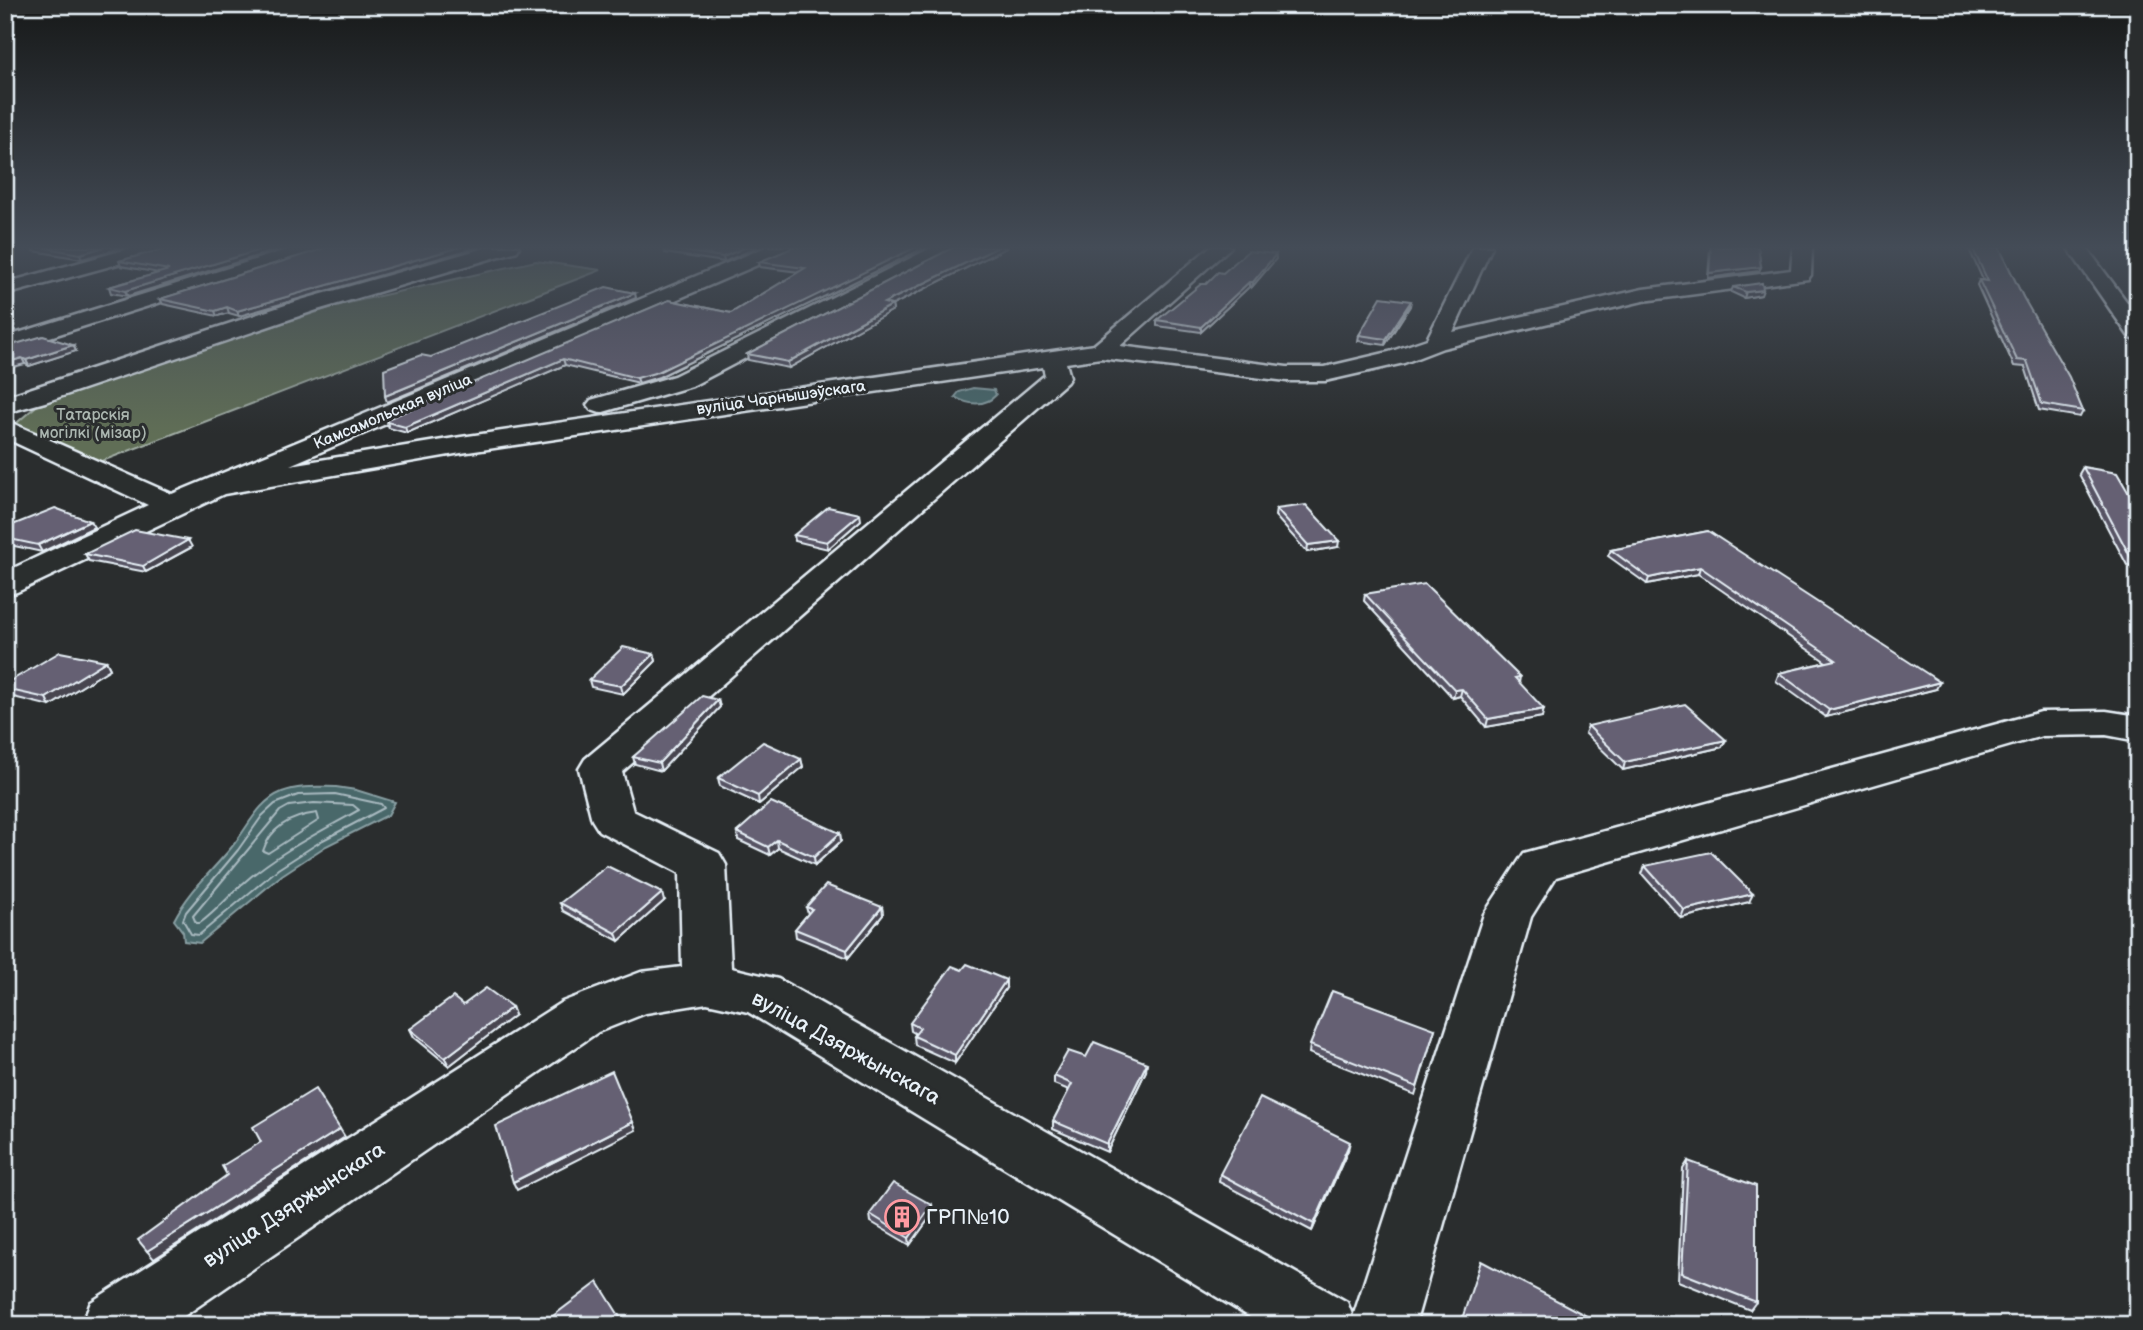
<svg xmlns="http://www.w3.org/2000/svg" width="2143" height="1330" viewBox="0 0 2143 1330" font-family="'Balsamiq Sans',sans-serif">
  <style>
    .green { fill: #606e57; stroke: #a4b0a8; stroke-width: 2 }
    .water { fill: #4a686b; stroke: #899fa3; stroke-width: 2 }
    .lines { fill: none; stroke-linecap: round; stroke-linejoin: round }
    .shore { stroke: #a9bac0; stroke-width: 2 }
    .minor-casing { stroke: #e8f1f8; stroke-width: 5 }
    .minor { fill: #2a2d2e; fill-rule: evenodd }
    .wall { fill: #575363; stroke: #e8f1f8; stroke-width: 2 }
    .shaded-wall { fill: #474450; stroke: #e8f1f8; stroke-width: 2 }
    .building { fill: #656173; stroke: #e8f1f8; stroke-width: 2 }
    .labels { text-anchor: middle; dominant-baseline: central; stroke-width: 6; stroke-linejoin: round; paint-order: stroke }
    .far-street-label { font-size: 16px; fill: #e8f1f8; stroke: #2a2d2e }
    .far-park-label { font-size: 16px; fill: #abb6b0; stroke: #2a2d2e }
    .near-street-label { font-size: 21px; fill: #e8f1f8; stroke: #2a2d2e }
    .near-poi-label { font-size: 21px; fill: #e8f1f8; stroke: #2a2d2e; text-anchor: start }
  </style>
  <rect width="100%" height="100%" fill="#2a2d2e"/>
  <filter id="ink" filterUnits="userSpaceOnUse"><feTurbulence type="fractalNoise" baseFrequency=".0143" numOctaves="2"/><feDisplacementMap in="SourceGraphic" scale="14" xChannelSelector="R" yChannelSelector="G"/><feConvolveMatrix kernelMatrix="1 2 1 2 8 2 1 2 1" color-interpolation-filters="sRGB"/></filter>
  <g filter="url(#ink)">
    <polygon class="green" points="536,261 601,270 92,465 12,427 42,401 339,305"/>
    <g class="water">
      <path d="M973 388 994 390 996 395C985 407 968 405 955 397L959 392Z"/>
      <path d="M336 787 356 790 395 802 388 815 326 846 282 875 200 943 184 941 183 932 174 920C188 892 212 871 231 848 248 828 257 802 282 792 299 785 318 787 336 787Z"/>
    </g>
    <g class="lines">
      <g class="shore">
        <polygon points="335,794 381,804 384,808 323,840 278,869 199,935 191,934 183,920 186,912 238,850 262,816 275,804 298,795"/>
        <path d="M314 803 353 805 359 810C319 832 274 855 240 886 226 899 215 912 200 923H196L193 916 280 811 289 806Z"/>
        <path d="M317 813 319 820 268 853 263 851C271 826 292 816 317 813Z"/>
      </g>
      <g class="minor-casing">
        <g id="minor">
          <polygon points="135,247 167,247 165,251 5,295 5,283"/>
          <polygon points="296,247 326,247 324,251 5,351 5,337"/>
          <polygon points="488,247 519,247 517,251 317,310 45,402 5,413 5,397 301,300"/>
          <polygon points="766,247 792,247 790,251 290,465 461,437 1094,345 1210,247 1231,247 1120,346 1287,367 1325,367 1389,352 1427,339 1473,247 1492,247 1453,332 1643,289 1791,270 1793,247 1812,247 1811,275 1808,279 1643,301 1443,348 1404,363 1325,381 1287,381 1101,358 1066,363 1070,377 1067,382 622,772 633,811 719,853 726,865 731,968 778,979 1347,1302 1353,1317 1484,914 1524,853 2041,712 2106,711 2138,716 2138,741 2106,735 2042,736 1556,877 1531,917 1415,1325 1263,1325 748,1012 707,1003 646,1013 598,1032 171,1325 82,1325 91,1302 562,1002 641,972 682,967 680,873 599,831 592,820 579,769 585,759 1045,375 1043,367 461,453 224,494 17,592 5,595 5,572 148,505 5,438 5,420 172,494"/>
          <polygon points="933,247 958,247 692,386 600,413 591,410 587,405 591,400 674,376"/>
          <polygon points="2067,247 2086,247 2138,317 2138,340 2130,338"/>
        </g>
      </g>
      <use href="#minor" class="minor"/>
    </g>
    <g class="wall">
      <polygon points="32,247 124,247 82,259 34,251"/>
      <polygon points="164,247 286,247 128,296 111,293 109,287 159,273 121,266 119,261 164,249"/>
      <polygon points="478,247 239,316 229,313 217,316 163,304 160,299 323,249"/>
      <polygon points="758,247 724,262 665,253 664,248"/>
      <polygon points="926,247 659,377 639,383 565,365 407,433 389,428 387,422 669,300 731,313 799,272 760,267 759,262 790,249"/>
      <polygon points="954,247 1008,247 892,305 893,310 789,368 748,360 747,354"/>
      <polygon points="1710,247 1758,247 1761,267 1759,271 1708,278"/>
      <polygon points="1968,247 1999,247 2023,297 2083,411 2080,417 2039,410 2025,367 2014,366 1977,285 1979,280 1983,280"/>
      <polygon points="1276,254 1276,259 1252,287 1249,287 1201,332 1157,326 1157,320 1223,273"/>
      <polygon points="1733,287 1761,295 1744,298 1731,292"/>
      <polygon points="1410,306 1385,345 1358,341 1359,335"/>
      <polygon points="73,345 76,351 29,366 25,364 5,347"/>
      <polygon points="2083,467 2138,509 2138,567 2127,565 2079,474"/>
      <polygon points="1276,509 1338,547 1307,552 1275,516"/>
      <polygon points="861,520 828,549 795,541 794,535"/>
      <polygon points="94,527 42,552 5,544 5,528"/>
      <polygon points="1708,531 1936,689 1826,717 1776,681 1779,673 1826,662 1698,574 1647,584 1608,556 1611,550"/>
      <polygon points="192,547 146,572 89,561 85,554"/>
      <polygon points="1365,594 1520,677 1519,683 1542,717 1486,727 1460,696 1453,698 1364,601"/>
      <polygon points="2134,603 2138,603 2138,625 2130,610"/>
      <polygon points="654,654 656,661 623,694 591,687 589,680"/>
      <polygon points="106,661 110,669 50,706 5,695 5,684"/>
      <polygon points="718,700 720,707 661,771 635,764 633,757"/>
      <polygon points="1588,726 1722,747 1623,770 1585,733"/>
      <polygon points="801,759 803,767 759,804 720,786 718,778"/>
      <polygon points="737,832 840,833 841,841 815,865 778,848 770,855 738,840"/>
      <polygon points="1645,866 1749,902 1681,918 1642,874"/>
      <polygon points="664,901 619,941 563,911 560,903"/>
      <polygon points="806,907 882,907 883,915 848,958 796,937 795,929 808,914"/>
      <polygon points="962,970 1006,988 955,1063 915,1045 914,1036 916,1034 911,1031 910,1023"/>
      <polygon points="463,1005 512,1007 515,1015 449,1066 414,1037 410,1029"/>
      <polygon points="1435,1029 1415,1095 1309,1053 1310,1045"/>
      <polygon points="1086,1057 1146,1071 1107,1152 1053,1129 1053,1121 1069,1090 1054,1084 1054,1076"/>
      <polygon points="1348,1150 1312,1231 1219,1182 1220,1174"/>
      <polygon points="1688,1161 1756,1302 1750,1310 1678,1281 1683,1169"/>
      <polygon points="932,1205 933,1213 910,1245 871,1222 870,1214"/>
    </g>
    <g class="shaded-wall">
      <polygon points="104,247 124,247 82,259 80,254"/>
      <polygon points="269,247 286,247 128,296 125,291"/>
      <polygon points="460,247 478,247 239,316 237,311"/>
      <polygon points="746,247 758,247 724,262 723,257"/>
      <polygon points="916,247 926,247 659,377 639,383 637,378"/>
      <polygon points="998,247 1008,247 885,309 884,303"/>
      <polygon points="1276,254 1276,259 1252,287 1253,282"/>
      <polygon points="1761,267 1759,271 1708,278 1709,273"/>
      <polygon points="1249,282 1249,287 1201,332 1201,327"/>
      <polygon points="1763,290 1761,295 1744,298 1746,292"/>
      <polygon points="635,293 636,298 387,402 385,396"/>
      <polygon points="1411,301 1410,306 1385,345 1386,339"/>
      <polygon points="892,305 893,310 789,368 788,362"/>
      <polygon points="227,307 229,313 217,316 215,311"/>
      <polygon points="12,326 15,331 5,335 5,328"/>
      <polygon points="73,345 76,351 29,366 26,360"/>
      <polygon points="22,358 25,364 5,369 5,363"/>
      <polygon points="563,359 565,365 407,433 405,427"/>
      <polygon points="860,514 861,520 828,549 827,542"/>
      <polygon points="90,521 94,527 42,552 38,545"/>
      <polygon points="188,540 192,547 146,572 143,566"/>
      <polygon points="1339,541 1338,547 1307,552 1308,545"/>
      <polygon points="1700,567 1698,574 1647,584 1649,578"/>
      <polygon points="654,654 656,661 623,694 621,686"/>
      <polygon points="106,661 110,669 50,706 46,698"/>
      <polygon points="1940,682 1936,689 1826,717 1829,710"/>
      <polygon points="1462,689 1460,696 1453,698 1455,690"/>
      <polygon points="718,700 720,707 661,771 659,763"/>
      <polygon points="1544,709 1542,717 1486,727 1488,719"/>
      <polygon points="1726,740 1722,747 1623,770 1625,762"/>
      <polygon points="801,759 803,767 759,804 758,796"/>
      <polygon points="840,833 841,841 815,865 814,857"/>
      <polygon points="777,840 778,848 770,855 768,847"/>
      <polygon points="662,893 664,901 619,941 616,933"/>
      <polygon points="1753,894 1749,902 1681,918 1684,910"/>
      <polygon points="882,907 883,915 848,958 847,950"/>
      <polygon points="1006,980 1006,988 955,1063 955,1055"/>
      <polygon points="512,1007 515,1015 449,1066 445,1058"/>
      <polygon points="1147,1063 1146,1071 1107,1152 1107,1144"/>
      <polygon points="633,1122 636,1130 517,1190 513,1182"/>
      <polygon points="340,1129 345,1137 154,1259 147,1251"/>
      <polygon points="1350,1142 1348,1150 1312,1231 1314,1224"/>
      <polygon points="932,1205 933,1213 910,1245 909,1238"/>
    </g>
    <g class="building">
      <polygon points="41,247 104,247 80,254"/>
      <polygon points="164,247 269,247 125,291 109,287 169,270 119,261 164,249"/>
      <polygon points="324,247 460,247 237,311 227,307 215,311 160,299 323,249"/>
      <polygon points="667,247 746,247 723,257 664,248"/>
      <polygon points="791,247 916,247 658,372 637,378 563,359 405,427 387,422 387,419 669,300 731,313 805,268 759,262 790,249"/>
      <polygon points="954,247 998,247 884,303 892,305 788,362 747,354"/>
      <polygon points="1711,247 1758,247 1761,267 1709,273"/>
      <polygon points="1972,247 1999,247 2023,297 2069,377 2083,411 2042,404 2027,361 2017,360 1979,280 1988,281"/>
      <polygon points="1248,251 1276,254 1253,282 1249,282 1201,327 1157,320 1201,284 1206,284 1218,272 1223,273"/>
      <polygon points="1762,283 1763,290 1746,292 1733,287"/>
      <polygon points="606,287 635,293 385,396 384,369 421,355 431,357"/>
      <polygon points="1381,297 1411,301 1386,339 1359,335"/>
      <polygon points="43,336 73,345 26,360 22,358 5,363 5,347"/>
      <polygon points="2083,467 2117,473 2138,509 2138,559 2131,558"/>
      <polygon points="1306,505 1339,541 1308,545 1276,509"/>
      <polygon points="828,507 860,514 827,542 794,535"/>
      <polygon points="55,508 90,521 38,545 5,538 5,528"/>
      <polygon points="135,530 188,540 143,566 85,554"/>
      <polygon points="1708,531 1940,682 1829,710 1779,673 1836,660 1700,567 1649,578 1611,550"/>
      <polygon points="1425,584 1520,677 1515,678 1544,709 1488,719 1462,689 1455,690 1365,594"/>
      <polygon points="623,647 654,654 621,686 589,680"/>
      <polygon points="60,652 106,661 46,698 5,689 5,684"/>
      <polygon points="702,696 718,700 659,763 633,757"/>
      <polygon points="1685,704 1726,740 1625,762 1588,726"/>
      <polygon points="763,742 801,759 758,796 718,778"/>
      <polygon points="771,802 840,833 814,857 777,840 768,847 737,832"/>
      <polygon points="1711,852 1753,894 1684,910 1645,866"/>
      <polygon points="607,866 662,893 616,933 560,903"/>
      <polygon points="826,885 882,907 847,950 795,929 812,909 806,907"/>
      <polygon points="967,964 1006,980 955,1055 914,1036 920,1028 910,1023 952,966 962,970"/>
      <polygon points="486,988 512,1007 445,1058 410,1029 453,997 463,1005"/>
      <polygon points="1332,991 1435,1029 1417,1087 1310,1045"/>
      <polygon points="1094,1042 1147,1063 1107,1144 1053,1121 1072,1084 1054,1076 1068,1051 1086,1057"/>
      <polygon points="612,1071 633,1122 513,1182 496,1126"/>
      <polygon points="315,1089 340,1129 147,1251 138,1240 227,1175 222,1166 261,1142 253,1127"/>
      <polygon points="1260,1098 1350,1142 1314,1224 1220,1174"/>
      <polygon points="1688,1161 1756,1186 1756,1302 1682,1273"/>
      <polygon points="893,1183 932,1205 909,1238 870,1214"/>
      <polygon points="1481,1261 1600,1323 1599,1325 1460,1325"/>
      <polygon points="598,1282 625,1325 541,1325"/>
    </g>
  </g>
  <linearGradient id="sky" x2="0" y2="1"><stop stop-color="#171919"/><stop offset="0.57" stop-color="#444c57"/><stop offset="1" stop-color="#444c57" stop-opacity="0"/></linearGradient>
  <rect width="2143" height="434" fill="url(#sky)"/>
  <defs>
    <g id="building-ring" transform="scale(1.75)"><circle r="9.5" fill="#2a2d2e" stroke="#ff9aa2" stroke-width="1.5"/><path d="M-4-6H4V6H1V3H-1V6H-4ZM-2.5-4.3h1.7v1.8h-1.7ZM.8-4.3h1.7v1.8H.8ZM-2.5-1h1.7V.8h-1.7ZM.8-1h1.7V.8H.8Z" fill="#ff9aa2"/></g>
  </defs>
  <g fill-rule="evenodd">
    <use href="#building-ring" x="902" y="1217"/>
  </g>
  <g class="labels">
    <g class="far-street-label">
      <text transform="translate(781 398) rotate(-8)">вуліца Чарнышэўскага</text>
      <text transform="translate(393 412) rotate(-23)">Камсамольская вуліца</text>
    </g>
    <g class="far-park-label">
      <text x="93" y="415">Татарскія<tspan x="93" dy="18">могілкі (мізар)</tspan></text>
    </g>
    <g class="near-street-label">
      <text transform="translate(846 1048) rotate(29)">вуліца Дзяржынскага</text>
      <text transform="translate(294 1205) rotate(-33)">вуліца Дзяржынскага</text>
    </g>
    <g class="near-poi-label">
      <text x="926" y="1217">ГРП№10</text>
    </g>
  </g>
  <rect width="2143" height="1330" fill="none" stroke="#2a2d2e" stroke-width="28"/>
  <rect x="14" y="14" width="2115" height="1302" fill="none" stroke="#e8f1f8" stroke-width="2.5" filter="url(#ink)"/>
</svg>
